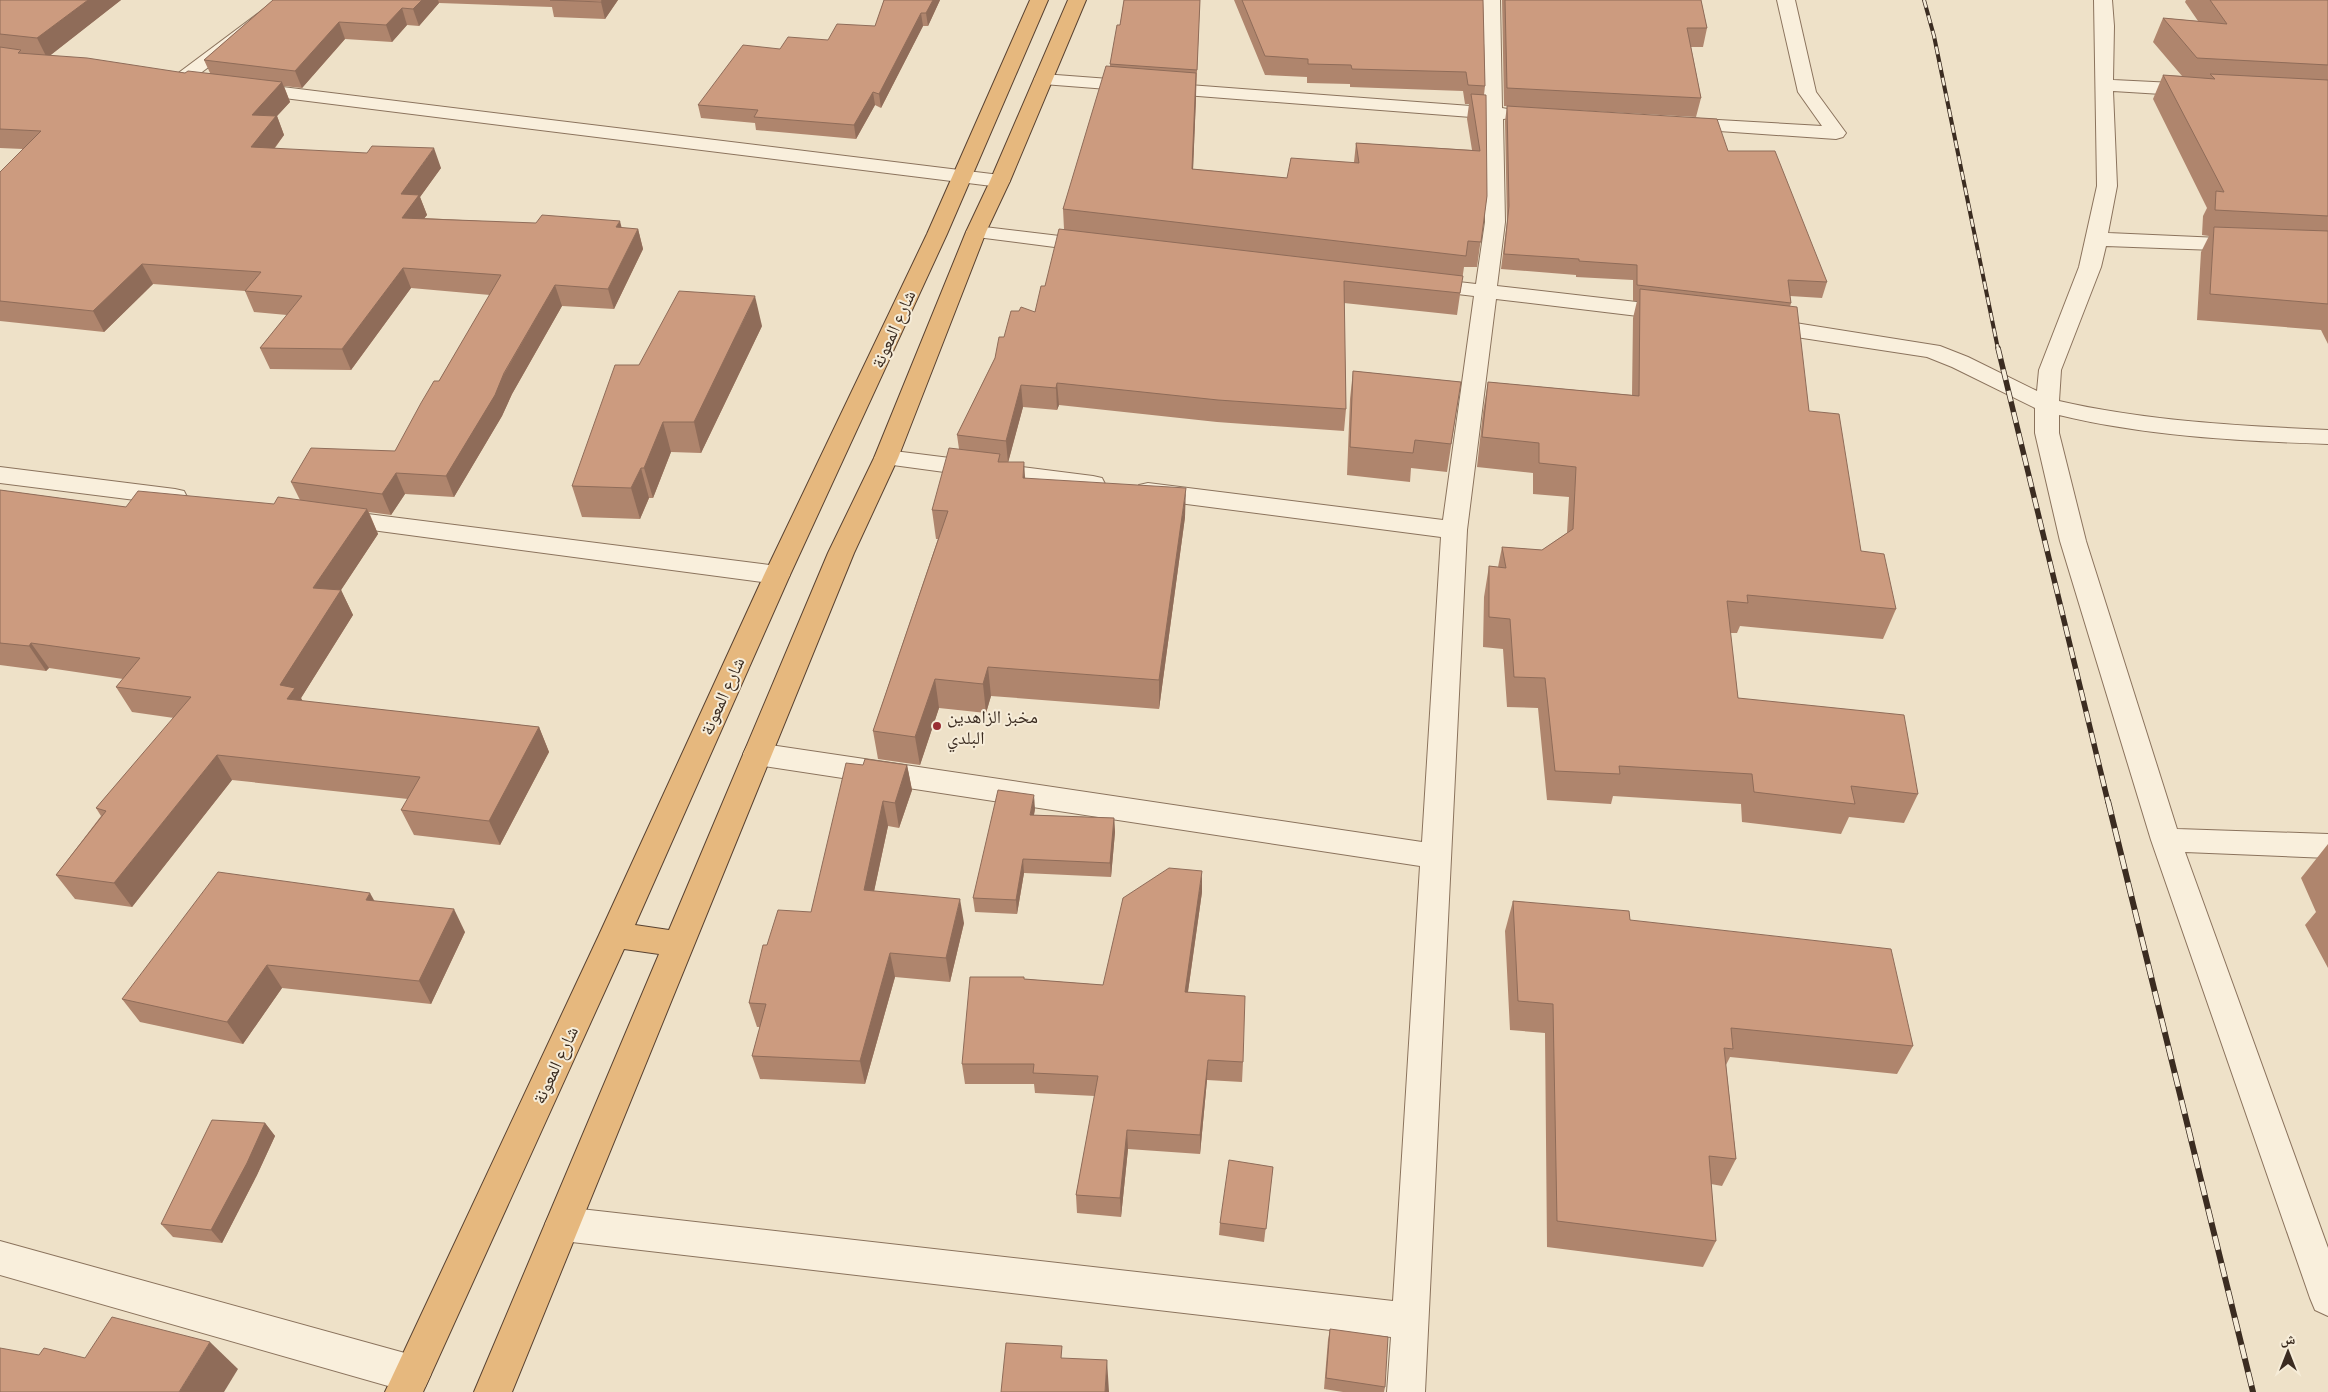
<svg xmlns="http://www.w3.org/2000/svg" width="2328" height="1392" viewBox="0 0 2328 1392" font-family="Merriweather,'Noto Naskh Arabic',serif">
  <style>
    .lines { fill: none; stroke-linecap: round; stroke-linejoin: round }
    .minor-casing { stroke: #8b735d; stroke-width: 2 }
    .trunk-casing { stroke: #594231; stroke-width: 2 }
    .minor { fill: #f9efdc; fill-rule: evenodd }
    .trunk { fill: #e6b87e; fill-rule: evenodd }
    .rail-far2-casing { stroke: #3b2c21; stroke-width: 4 }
    .rail-far1-casing { stroke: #3b2c21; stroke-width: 5.5 }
    .rail-casing { stroke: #3b2c21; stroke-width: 6 }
    .rail-far2 { stroke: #f6ecd8; stroke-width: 2.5; stroke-dasharray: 8; stroke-linecap: butt }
    .rail-far1 { stroke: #f6ecd8; stroke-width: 4; stroke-dasharray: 11; stroke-linecap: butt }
    .rail { stroke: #f6ecd8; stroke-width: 4.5; stroke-dasharray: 14; stroke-linecap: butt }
    .wall { fill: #af856d }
    .shaded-wall { fill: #8f6c59 }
    .building { fill: #cc9b7f; stroke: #8f6c59 }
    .poi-dot { fill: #992e33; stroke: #f6ecd8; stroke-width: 2 }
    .labels { text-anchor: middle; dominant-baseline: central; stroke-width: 4; stroke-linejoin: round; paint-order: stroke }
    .street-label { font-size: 18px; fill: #3b2c21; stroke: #f6ecd8 }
    .poi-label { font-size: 18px; fill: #3b2c21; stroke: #f6ecd8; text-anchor: start }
  </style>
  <rect width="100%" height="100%" fill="#eee1c8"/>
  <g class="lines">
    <g class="minor-casing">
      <g id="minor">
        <polygon points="276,0 296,0 185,85 173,85 170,81 173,77"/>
        <polygon points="1482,0 1500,0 1502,108 1513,110 1515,114 1513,118 1503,119 1505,222 1497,286 1671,306 1679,308 1682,313 1679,318 1671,320 1496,299 1467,530 1425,1392 1387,1392 1391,1337 563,1241 551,1236 545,1224 551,1212 563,1207 1393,1301 1420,866 757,765 747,762 743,754 747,746 757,743 1422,842 1441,537 1148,499 1139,497 1136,491 1139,485 1148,483 1443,520 1474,296 1424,290 1416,289 1413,284 1416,279 1424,278 1476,284 1485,222 1484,118 1043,84 1037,83 1034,79 1037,75 1043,74 1484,107"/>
        <polygon points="1777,0 1795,0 1816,92 1846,133 1843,137 1836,139 1676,128 1674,124 1676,120 1683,118 1822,126 1798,92"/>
        <path d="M2094 0H2112L2114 26 2113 80 2194 84 2201 86 2203 90 2201 94 2194 96 2113 91 2117 186 2108 233 2242 239 2249 241 2252 245 2249 249 2242 251 2106 246 2101 267 2061 370 2059 401C2146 421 2239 426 2328 430V444C2239 441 2145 436 2059 415V433L2086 541 2177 829 2328 834V858L2185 852 2328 1248V1316L2315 1310 2310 1298 2151 840 2060 541 2035 433V408L1952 367 1927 357 1764 332 1756 330 1753 325 1756 320 1764 318 1940 346 1968 357 2037 391 2039 370 2079 267 2097 186Z"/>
        <polygon points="250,83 1000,175 1007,177 1010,181 1007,185 1000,187 243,93 241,89 243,85"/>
        <polygon points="976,226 1093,240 1100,242 1103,246 1100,250 1093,252 969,236 966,232 969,228"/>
        <polygon points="886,450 1093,476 1102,478 1105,484 1102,490 1093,492 878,463 874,458 878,453"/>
        <polygon points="0,467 175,489 184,491 187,497 184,503 175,505 0,483"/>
        <polygon points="336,510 777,566 786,569 790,575 786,581 777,584 327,524 324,518 327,512"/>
        <polygon points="0,1241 412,1355 425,1361 431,1374 425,1387 409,1392 0,1275"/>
      </g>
    </g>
    <g class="trunk-casing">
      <polygon id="trunk" points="1030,0 1048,0 947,234 790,575 635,925 669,930 828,553 874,458 966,232 990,181 1068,0 1086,0 1010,181 986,232 898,458 854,553 512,1392 474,1392 659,954 624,949 423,1392 385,1392 599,935 764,575 927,234"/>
    </g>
    <use href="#minor" class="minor"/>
    <use href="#trunk" class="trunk"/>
    <g class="rail-far2-casing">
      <polyline id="rail-far2" points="1924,0 1934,36 1998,349"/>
    </g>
    <g class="rail-far1-casing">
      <polyline id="rail-far1" points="1998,348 2108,802"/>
    </g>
    <g class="rail-casing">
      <polyline id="rail" points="2108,801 2253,1392"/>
    </g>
    <use href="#rail-far2" class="rail-far2"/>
    <use href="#rail-far1" class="rail-far1"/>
    <use href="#rail" class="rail"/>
  </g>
  <g class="wall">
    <polygon points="0,0 121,0 49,56 185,73 210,73 204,60 273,0 618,0 605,19 554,17 552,7 439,3 419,26 407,25 392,42 345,39 302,88 284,86 290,102 277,116 284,135 275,148 441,168 420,197 427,215 424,218 638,229 643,249 614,309 562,306 512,394 502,416 454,497 405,494 391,515 369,512 378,534 341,590 353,615 301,698 302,701 539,727 549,752 500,845 414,835 401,810 408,799 232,780 132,907 75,899 56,875 101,816 96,808 174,718 132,712 116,687 123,679 49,668 46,671 0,665 0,490 126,507 274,504 300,500 291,482 395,451 439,381 490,295 411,288 351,370 270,369 260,348 287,315 254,312 245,291 153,284 104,332 0,321 0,172 23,149 0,148"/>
    <polygon points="884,0 940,0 928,26 923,26 881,108 875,105 856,139 756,130 755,123 701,118 698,105 780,49 828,40 875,26"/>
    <polygon points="1124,0 1200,0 1193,169 1287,178 1354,162 1356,143 1472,150 1467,119 1469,104 1465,104 1463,91 1350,87 1350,84 1307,83 1307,77 1265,75 1234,0 1483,0 1485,86 1484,95 1487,196 1477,267 1464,267 1457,315 1344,303 1346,409 1344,431 1217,422 1059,405 1057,410 1023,407 1008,462 1025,478 1185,517 1159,709 991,696 986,713 939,708 920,765 878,759 873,731 938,539 936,539 932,510 959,449 957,435 995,358 1004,337 1035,312 1045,286 1064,229 1063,209 1110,67 1110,64 1120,25"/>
    <polygon points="1502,0 1701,0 1707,28 1703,47 1691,47 1701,98 1696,117 1572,110 1728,151 1827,282 1822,298 1790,296 1791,303 1790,307 1809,411 1861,551 1896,609 1883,639 1740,626 1737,633 1730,633 1738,698 1918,794 1904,823 1849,817 1841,834 1742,822 1741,804 1613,796 1611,804 1547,800 1538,708 1507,707 1503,649 1483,647 1484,597 1489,566 1498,567 1502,547 1542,550 1567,533 1569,497 1533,494 1533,473 1477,467 1483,412 1488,382 1632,395 1633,318 1637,301 1633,301 1633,280 1576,277 1576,275 1501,269 1507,222 1505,121 1507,106 1504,106"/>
    <polygon points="2186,0 2328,0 2328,344 2321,330 2197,320 2201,252 2209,236 2202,235 2203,216 2207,208 2153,99 2163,75 2182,76 2153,42 2163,18 2198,21 2185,2"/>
    <polygon points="762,326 701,453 671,452 653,498 649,498 640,519 582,517 572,486 639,365"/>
    <polygon points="1353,371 1461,382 1447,472 1411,468 1410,482 1347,475 1350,399"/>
    <polygon points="863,765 907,765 912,790 899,828 888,826 874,891 964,923 950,982 895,977 865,1084 760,1079 752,1056 760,1027 757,1027 749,1003 767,945 811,912"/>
    <polygon points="1035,809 1034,815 1114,818 1115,832 1111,877 1024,873 1017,914 975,912 973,898"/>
    <polygon points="2328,844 2328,968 2305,925 2316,912 2301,878"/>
    <polygon points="1202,892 1188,992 1243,1062 1242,1082 1207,1080 1200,1154 1128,1149 1121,1217 1077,1213 1076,1195 1095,1096 1035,1093 1034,1084 965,1084 962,1064 1024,979 1103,985"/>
    <polygon points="375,901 465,932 431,1004 282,988 243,1044 140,1022 122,999"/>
    <polygon points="1513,901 1630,920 1913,1046 1897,1074 1730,1057 1726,1065 1736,1159 1722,1186 1711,1184 1716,1241 1703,1267 1547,1247 1545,1033 1510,1030 1505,931"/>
    <polygon points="265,1123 275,1136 257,1175 222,1243 173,1237 161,1224"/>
    <polygon points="1273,1167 1264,1242 1219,1235 1220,1223"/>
    <polygon points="1330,1329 1385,1387 1384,1392 1343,1392 1324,1389 1328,1340"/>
  </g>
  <g class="shaded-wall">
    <polygon points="88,0 121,0 47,58 37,38"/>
    <polygon points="422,0 438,0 439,3 419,26 413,9"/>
    <polygon points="602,0 618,0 605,19 601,2"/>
    <polygon points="933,0 940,0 928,26 926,13"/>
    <polygon points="402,8 407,25 392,42 386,25"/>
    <polygon points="921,13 923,26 881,108 879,94"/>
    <polygon points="339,22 345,39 302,88 295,71"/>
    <polygon points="1196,73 1196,98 1192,194 1192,169"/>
    <polygon points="282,82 290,102 277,116 284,135 260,167 251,147 252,115"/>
    <polygon points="873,92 875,105 856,139 854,125"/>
    <polygon points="434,148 441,168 420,197 427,215 409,238 402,218 401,194"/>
    <polygon points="620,221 625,241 616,227"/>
    <polygon points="638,229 643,249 614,309 608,289"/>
    <polygon points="142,264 153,284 104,332 93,311"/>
    <polygon points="403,268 411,288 351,370 342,349"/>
    <polygon points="555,285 562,306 512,394 502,416 454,497 446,476"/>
    <polygon points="755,296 762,326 701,453 694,422"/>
    <polygon points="1057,383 1059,405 1057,410 1056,388"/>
    <polygon points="1021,385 1023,407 1008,463 1006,441"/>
    <polygon points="663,422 671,452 653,498 644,468"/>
    <polygon points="1024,462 1026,491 1023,478"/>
    <polygon points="641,468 649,498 640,519 631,488"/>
    <polygon points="396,473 405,494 391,515 382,494"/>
    <polygon points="1186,488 1185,517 1159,709 1159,680"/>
    <polygon points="367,509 378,534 341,590 353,615 301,698 309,713 301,724 280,685 313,588"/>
    <polygon points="31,643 49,668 46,671 29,646"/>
    <polygon points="988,667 991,696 986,713 983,684"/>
    <polygon points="935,679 939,708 920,765 915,737"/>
    <polygon points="539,727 549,752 500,845 489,821"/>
    <polygon points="217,755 232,780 132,907 114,883"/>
    <polygon points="907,765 912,790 899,828 895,803"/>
    <polygon points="1034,795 1035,809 1031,829 1030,815"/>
    <polygon points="883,801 888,826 869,915 864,890"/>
    <polygon points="1114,818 1115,832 1111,877 1110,863"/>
    <polygon points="1023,859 1024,873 1017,914 1016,900"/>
    <polygon points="1202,871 1202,892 1185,1012 1185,992"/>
    <polygon points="370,893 383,916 366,900"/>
    <polygon points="960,899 964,923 950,982 946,958"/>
    <polygon points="454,909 465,932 431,1004 419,981"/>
    <polygon points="890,953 895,977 865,1084 860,1061"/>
    <polygon points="267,965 282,988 243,1044 227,1022"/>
    <polygon points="1208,1060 1207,1080 1200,1154 1200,1135"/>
    <polygon points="265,1123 275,1136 257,1175 222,1243 211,1230"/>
    <polygon points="1127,1130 1128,1149 1121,1217 1120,1198"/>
    <polygon points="210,1342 238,1369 224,1392 179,1392"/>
    <polygon points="1107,1360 1109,1392 1105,1392"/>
  </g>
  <g class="building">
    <polygon points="0,0 88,0 37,38 0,34"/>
    <polygon points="273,0 422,0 413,9 402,8 386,25 339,22 295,71 204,60"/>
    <polygon points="550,0 602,0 601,2"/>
    <polygon points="884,0 933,0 926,13 921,13 879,94 873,92 854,125 754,117 758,110 698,105 743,45 780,49 788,37 828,40 837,24 875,26"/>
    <polygon points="1124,0 1200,0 1197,70 1110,64 1117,25 1120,25"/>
    <polygon points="1242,0 1483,0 1485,86 1468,85 1466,72 1352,69 1351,65 1308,64 1308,59 1265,56"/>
    <polygon points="1505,0 1701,0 1707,28 1687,28 1701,98 1507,88"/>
    <polygon points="2210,0 2328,0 2328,65 2197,58 2163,18 2227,24"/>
    <polygon points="0,47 21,50 18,53 87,58 185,73 188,71 282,82 252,115 276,116 251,147 367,153 372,146 434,148 401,194 419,195 402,218 536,223 542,215 620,221 616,227 638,229 608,289 555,285 504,373 495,395 446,476 396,473 382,494 291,482 311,448 395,451 421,403 434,381 439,381 501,275 403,268 342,349 260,348 302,296 245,291 261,272 142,264 93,311 0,301 0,172 41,131 0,129"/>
    <polygon points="1106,66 1196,73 1192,169 1287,178 1291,158 1359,163 1356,143 1480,151 1471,94 1486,95 1487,196 1481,242 1468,241 1466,256 1063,209"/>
    <polygon points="2210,74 2328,80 2328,216 2215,210 2216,191 2224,192 2163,75 2215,79"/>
    <polygon points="1507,106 1717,119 1728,151 1775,151 1827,282 1788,280 1791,303 1637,285 1637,265 1579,261 1579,259 1504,254 1509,206"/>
    <polygon points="2214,227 2328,231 2328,304 2210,294"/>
    <polygon points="1059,229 1463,276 1460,293 1344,281 1346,409 1218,400 1057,383 1056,388 1021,385 1006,441 957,435 995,358 999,337 1004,337 1011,311 1019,311 1021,307 1035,312 1041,286 1045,286"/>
    <polygon points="1640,289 1797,307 1809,411 1839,414 1861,551 1884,554 1896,609 1747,595 1748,603 1727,601 1738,698 1904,715 1918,794 1851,786 1855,804 1754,792 1752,774 1619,766 1620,774 1555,771 1545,678 1514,677 1510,619 1489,617 1489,566 1506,568 1502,547 1542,550 1573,529 1576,467 1539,463 1539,443 1482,437 1488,382 1639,396"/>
    <polygon points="679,291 755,296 694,422 663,422 644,468 641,468 631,488 572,486 615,365 639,365"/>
    <polygon points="1353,371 1461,382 1451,444 1415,440 1413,453 1350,447"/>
    <polygon points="949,448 1000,454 998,462 1024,462 1023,478 1186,488 1159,680 988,667 983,684 935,679 915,737 873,731 948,511 932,510"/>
    <polygon points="0,490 126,507 138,491 274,504 278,497 367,509 313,588 341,590 280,685 295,688 287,699 539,727 489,821 401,810 420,777 217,755 114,883 56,875 106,811 96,808 191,697 116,687 140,658 31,643 29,646 0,643"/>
    <polygon points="865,759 907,765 895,803 883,801 864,890 960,899 946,958 890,953 860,1061 752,1056 766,1004 749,1003 763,945 767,945 778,910 811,912 846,763 863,765"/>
    <polygon points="998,790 1034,795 1030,815 1114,818 1110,863 1023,859 1016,900 973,898"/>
    <polygon points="1169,868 1202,871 1185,992 1245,996 1243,1062 1208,1060 1200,1135 1127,1130 1120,1198 1076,1195 1098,1076 1033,1073 1034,1064 962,1064 970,977 1024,977 1024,979 1103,985 1123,898"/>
    <polygon points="218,872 370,893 366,900 454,909 419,981 267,965 227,1022 122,999"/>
    <polygon points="1513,901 1629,911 1630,920 1891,949 1913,1046 1731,1028 1733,1049 1724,1048 1736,1159 1709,1156 1716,1241 1557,1221 1553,1004 1518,1001"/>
    <polygon points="212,1120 265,1123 247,1163 211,1230 161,1224"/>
    <polygon points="1229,1160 1273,1167 1266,1229 1220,1223"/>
    <polygon points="112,1317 210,1342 179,1392 0,1392 0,1348 39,1355 44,1348 85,1358"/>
    <polygon points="1330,1329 1388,1337 1385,1387 1326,1378"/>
    <polygon points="1006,1343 1062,1346 1061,1358 1107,1360 1105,1392 1001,1392"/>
  </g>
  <circle class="poi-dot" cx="937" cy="726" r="5"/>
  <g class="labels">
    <g class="street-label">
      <text transform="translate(893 329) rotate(-66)">شارع المعونة</text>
      <text transform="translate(722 696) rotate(-66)">شارع المعونة</text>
      <text transform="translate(555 1065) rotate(-65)">شارع المعونة</text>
    </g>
    <g class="poi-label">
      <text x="947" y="716">مخبز الزاهدين<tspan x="947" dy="21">البلدي</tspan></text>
    </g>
  </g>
  <g transform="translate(2288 1352)" stroke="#f6ecd8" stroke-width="4" paint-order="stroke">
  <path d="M0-4L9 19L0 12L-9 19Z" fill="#3b2c21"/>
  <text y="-8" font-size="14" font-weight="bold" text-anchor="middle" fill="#3b2c21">ش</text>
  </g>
</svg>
